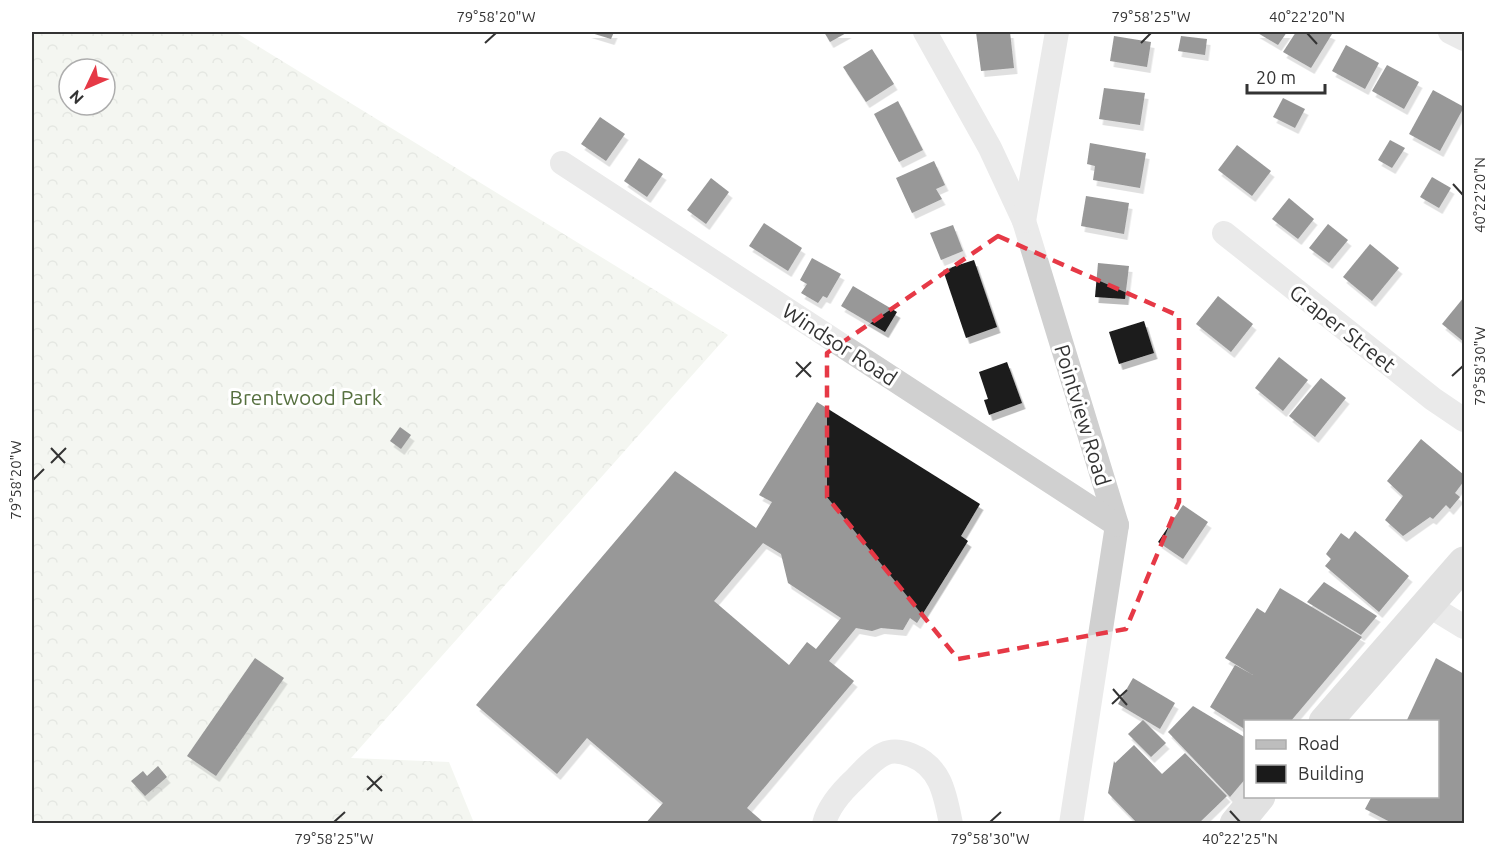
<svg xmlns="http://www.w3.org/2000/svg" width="1496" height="855" viewBox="0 0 1496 855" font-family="Ubuntu,sans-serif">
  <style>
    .forest { fill: url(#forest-crowns); fill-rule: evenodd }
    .building { fill: #1a1a1a; fill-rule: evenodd; filter: url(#shadow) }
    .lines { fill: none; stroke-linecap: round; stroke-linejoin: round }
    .minor { stroke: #d0d0d0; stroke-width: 24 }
    .secondary { stroke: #bdbdbd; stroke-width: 33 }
    .marked { fill: none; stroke: #e63946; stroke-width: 4.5; stroke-dasharray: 12 8; stroke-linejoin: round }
    .ticks { fill: none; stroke: #333; stroke-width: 2 }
    .labels { text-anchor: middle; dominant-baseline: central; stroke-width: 6; stroke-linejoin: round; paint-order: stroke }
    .street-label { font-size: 21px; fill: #333; stroke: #fff }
    .park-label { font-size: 21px; fill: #56703f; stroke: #fff }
    .neatline { fill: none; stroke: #333; stroke-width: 2 }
    .ticks-label { font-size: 15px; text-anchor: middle; fill: #333 }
  </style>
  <defs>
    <pattern id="forest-crowns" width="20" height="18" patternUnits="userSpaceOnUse" patternTransform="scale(1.5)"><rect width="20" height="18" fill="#e6ecdf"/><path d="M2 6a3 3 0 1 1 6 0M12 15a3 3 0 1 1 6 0" fill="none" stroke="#c6cbc0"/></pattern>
    <filter id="shadow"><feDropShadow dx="3.5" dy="6" stdDeviation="0" flood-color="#0004"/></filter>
  </defs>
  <rect width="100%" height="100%" fill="#fff"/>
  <path class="forest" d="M32 32H235L728 335 351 758 449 762 474 823H32ZM69 69H105V105H69Z"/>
  <g class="building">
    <polygon points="588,32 614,32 611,39"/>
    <polygon points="824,32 848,32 830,42"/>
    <polygon points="976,32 1010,32 1014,68 981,71"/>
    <polygon points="1256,32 1287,32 1278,45"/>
    <polygon points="1296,32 1328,32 1332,34 1311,68 1283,52"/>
    <polygon points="1114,36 1151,42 1147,67 1110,61"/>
    <polygon points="1181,36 1207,39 1205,55 1178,51"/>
    <polygon points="1346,45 1379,63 1365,89 1332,71"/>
    <polygon points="872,49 894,84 866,102 843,67"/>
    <polygon points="1387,65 1419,82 1404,109 1372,91"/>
    <polygon points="1104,88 1145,93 1140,125 1099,119"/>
    <polygon points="1433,90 1464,107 1440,151 1409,134"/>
    <polygon points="1283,98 1305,109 1295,128 1273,117"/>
    <polygon points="898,101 923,150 899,162 874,114"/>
    <polygon points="600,117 625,134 606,161 581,144"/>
    <polygon points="1390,140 1405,148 1392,168 1378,160"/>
    <polygon points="1090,143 1146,153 1140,188 1093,180 1095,166 1087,164"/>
    <polygon points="1237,145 1271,171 1252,196 1218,170"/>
    <polygon points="639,158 663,174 647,197 624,181"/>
    <polygon points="934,161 945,185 936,189 942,199 912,213 896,178"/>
    <polygon points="1432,177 1451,188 1439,208 1420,197"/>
    <polygon points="711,178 729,192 706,224 687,210"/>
    <polygon points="1086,196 1129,203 1124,234 1081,226"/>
    <polygon points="1289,198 1314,219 1298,239 1272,219"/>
    <polygon points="764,223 802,248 788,271 749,246"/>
    <polygon points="1328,224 1348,240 1329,263 1309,248"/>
    <polygon points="953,225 963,251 941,260 930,233"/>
    <polygon points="1370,244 1399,268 1372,301 1343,277"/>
    <polygon points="812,258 841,274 827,298 823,296 818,303 801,293 807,284 800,280"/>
    <polygon points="974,260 997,327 966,338 943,270"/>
    <polygon points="1098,263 1129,266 1125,299 1095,297"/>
    <polygon points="853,286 897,312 885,332 841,306"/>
    <polygon points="1218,296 1253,324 1231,352 1196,324"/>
    <polygon points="1464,297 1464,342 1442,324"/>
    <polygon points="1144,321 1154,353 1119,364 1109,332"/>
    <polygon points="1279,357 1308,380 1283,411 1255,388"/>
    <polygon points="1007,362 1022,403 989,415 984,400 988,399 979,372"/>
    <polygon points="1321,378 1346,398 1315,437 1289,416"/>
    <path d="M817 402 980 504 961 536 968 541 917 623 910 618 903 630 881 628 872 631 856 628 829 661 854 681 747 808 762 821V824H645L663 803 587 738 557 774 476 705 675 471 756 528 772 502 759 495ZM763 543 781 554 788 583 841 618 816 649 807 642 789 665 714 601Z"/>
    <polygon points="400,427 411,435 401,449 390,441"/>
    <polygon points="1421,439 1464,475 1464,481 1455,493 1460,497 1450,509 1446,505 1433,519 1430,517 1403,536 1385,520 1403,496 1387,481"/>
    <polygon points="1183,505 1208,522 1183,559 1158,542"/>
    <polygon points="1355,531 1409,576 1379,612 1325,566 1331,559 1326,554 1341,533 1349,539"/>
    <polygon points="1324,582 1377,616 1361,635 1307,602"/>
    <polygon points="1280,588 1362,637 1290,722 1246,722 1246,730 1210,707 1235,665 1253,675 1225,658 1257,608 1265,613"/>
    <polygon points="255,658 284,678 216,776 187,756"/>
    <polygon points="1436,658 1464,674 1464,824 1394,824 1365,809 1372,796 1438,796 1438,722 1406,722"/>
    <polygon points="1133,678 1175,703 1160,729 1118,704"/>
    <polygon points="1193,706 1246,738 1246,778 1230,797 1168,732"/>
    <polygon points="1143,720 1166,743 1151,757 1128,734"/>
    <polygon points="1134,745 1162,774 1185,753 1227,796 1198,824 1138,824 1108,793 1114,761 1115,763"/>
    <polygon points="158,766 167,777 145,796 131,781 143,771 147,776"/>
  </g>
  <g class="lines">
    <g class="minor">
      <polyline points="925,32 990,148 1024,221 1117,525 1071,824"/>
      <polyline points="1450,32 1464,39"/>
      <polyline points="562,163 1117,525"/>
      <polyline points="1024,221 1057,32"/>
      <polyline points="1224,233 1433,399 1464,420"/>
      <polyline points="1428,605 1464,627"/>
      <path d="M824 824C828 806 843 790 856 778 863 771 874 758 884 754 892 750 903 752 911 755 941 767 945 794 951 824"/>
    </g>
    <g class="secondary">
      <polyline points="1325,722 1464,563"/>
      <polyline points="1236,824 1259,796"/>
    </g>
  </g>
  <path d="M0 0H1496V855H0ZM998 236 1179 316V502L1126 629 958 659 827 497V353Z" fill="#fff" fill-opacity=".55" fill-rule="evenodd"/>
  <path class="marked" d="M998 236 1179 316V502L1126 629 958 659 827 497V353Z"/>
  <path class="ticks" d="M1307 33 1317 44M485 43 496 33M1141 43 1151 33M1453 184 1463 195M796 362 811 377M1452 376 1463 366M796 377 811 362M51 448 65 463M51 463 66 448M33 480 44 469M1113 689 1127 705M1112 704 1127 690M367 776 382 791M367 790 382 776M1230 811 1240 822M334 822 345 812M990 822 1001 812"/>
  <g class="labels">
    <g class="street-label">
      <text transform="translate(1343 328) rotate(38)">Graper Street</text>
      <text transform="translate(840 344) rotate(33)">Windsor Road</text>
      <text transform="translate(1083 415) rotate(73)">Pointview Road</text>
    </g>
    <g class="park-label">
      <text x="306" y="397">Brentwood Park</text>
    </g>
  </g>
  <rect width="1496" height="855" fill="none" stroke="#ffffff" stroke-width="66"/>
  <rect x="1244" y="720" width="195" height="78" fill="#ffffff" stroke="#adadad" stroke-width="1.5"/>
  <rect x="1256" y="740" width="30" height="9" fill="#bdbdbd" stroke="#adadad" stroke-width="1.5"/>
  <text x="1298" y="750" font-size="18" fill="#333333">Road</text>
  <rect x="1256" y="765" width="30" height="18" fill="#1a1a1a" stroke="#adadad" stroke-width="1.5"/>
  <text x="1298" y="780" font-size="18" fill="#333333">Building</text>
  <g transform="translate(87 87) rotate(226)"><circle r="28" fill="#ffffff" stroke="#adadad" stroke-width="1.5"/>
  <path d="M0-4.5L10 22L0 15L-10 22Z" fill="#e63946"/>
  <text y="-9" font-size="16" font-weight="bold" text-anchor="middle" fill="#333333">N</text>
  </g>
  <path d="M1247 84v9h78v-9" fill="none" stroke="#333333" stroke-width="3"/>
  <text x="1256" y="84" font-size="18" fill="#333333" stroke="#ffffff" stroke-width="4.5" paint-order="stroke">20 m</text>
  <rect x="33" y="33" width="1430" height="789" class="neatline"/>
  <g class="ticks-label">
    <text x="496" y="22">79°58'20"W</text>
    <text x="1151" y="22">79°58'25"W</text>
    <text x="1307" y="22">40°22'20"N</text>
    <text transform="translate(1480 195) rotate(-90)" y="5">40°22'20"N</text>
    <text transform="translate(1480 366) rotate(-90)" y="5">79°58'30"W</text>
    <text transform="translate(16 480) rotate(-90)" y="5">79°58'20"W</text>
    <text x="334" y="844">79°58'25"W</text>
    <text x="990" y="844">79°58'30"W</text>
    <text x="1240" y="844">40°22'25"N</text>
  </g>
</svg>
